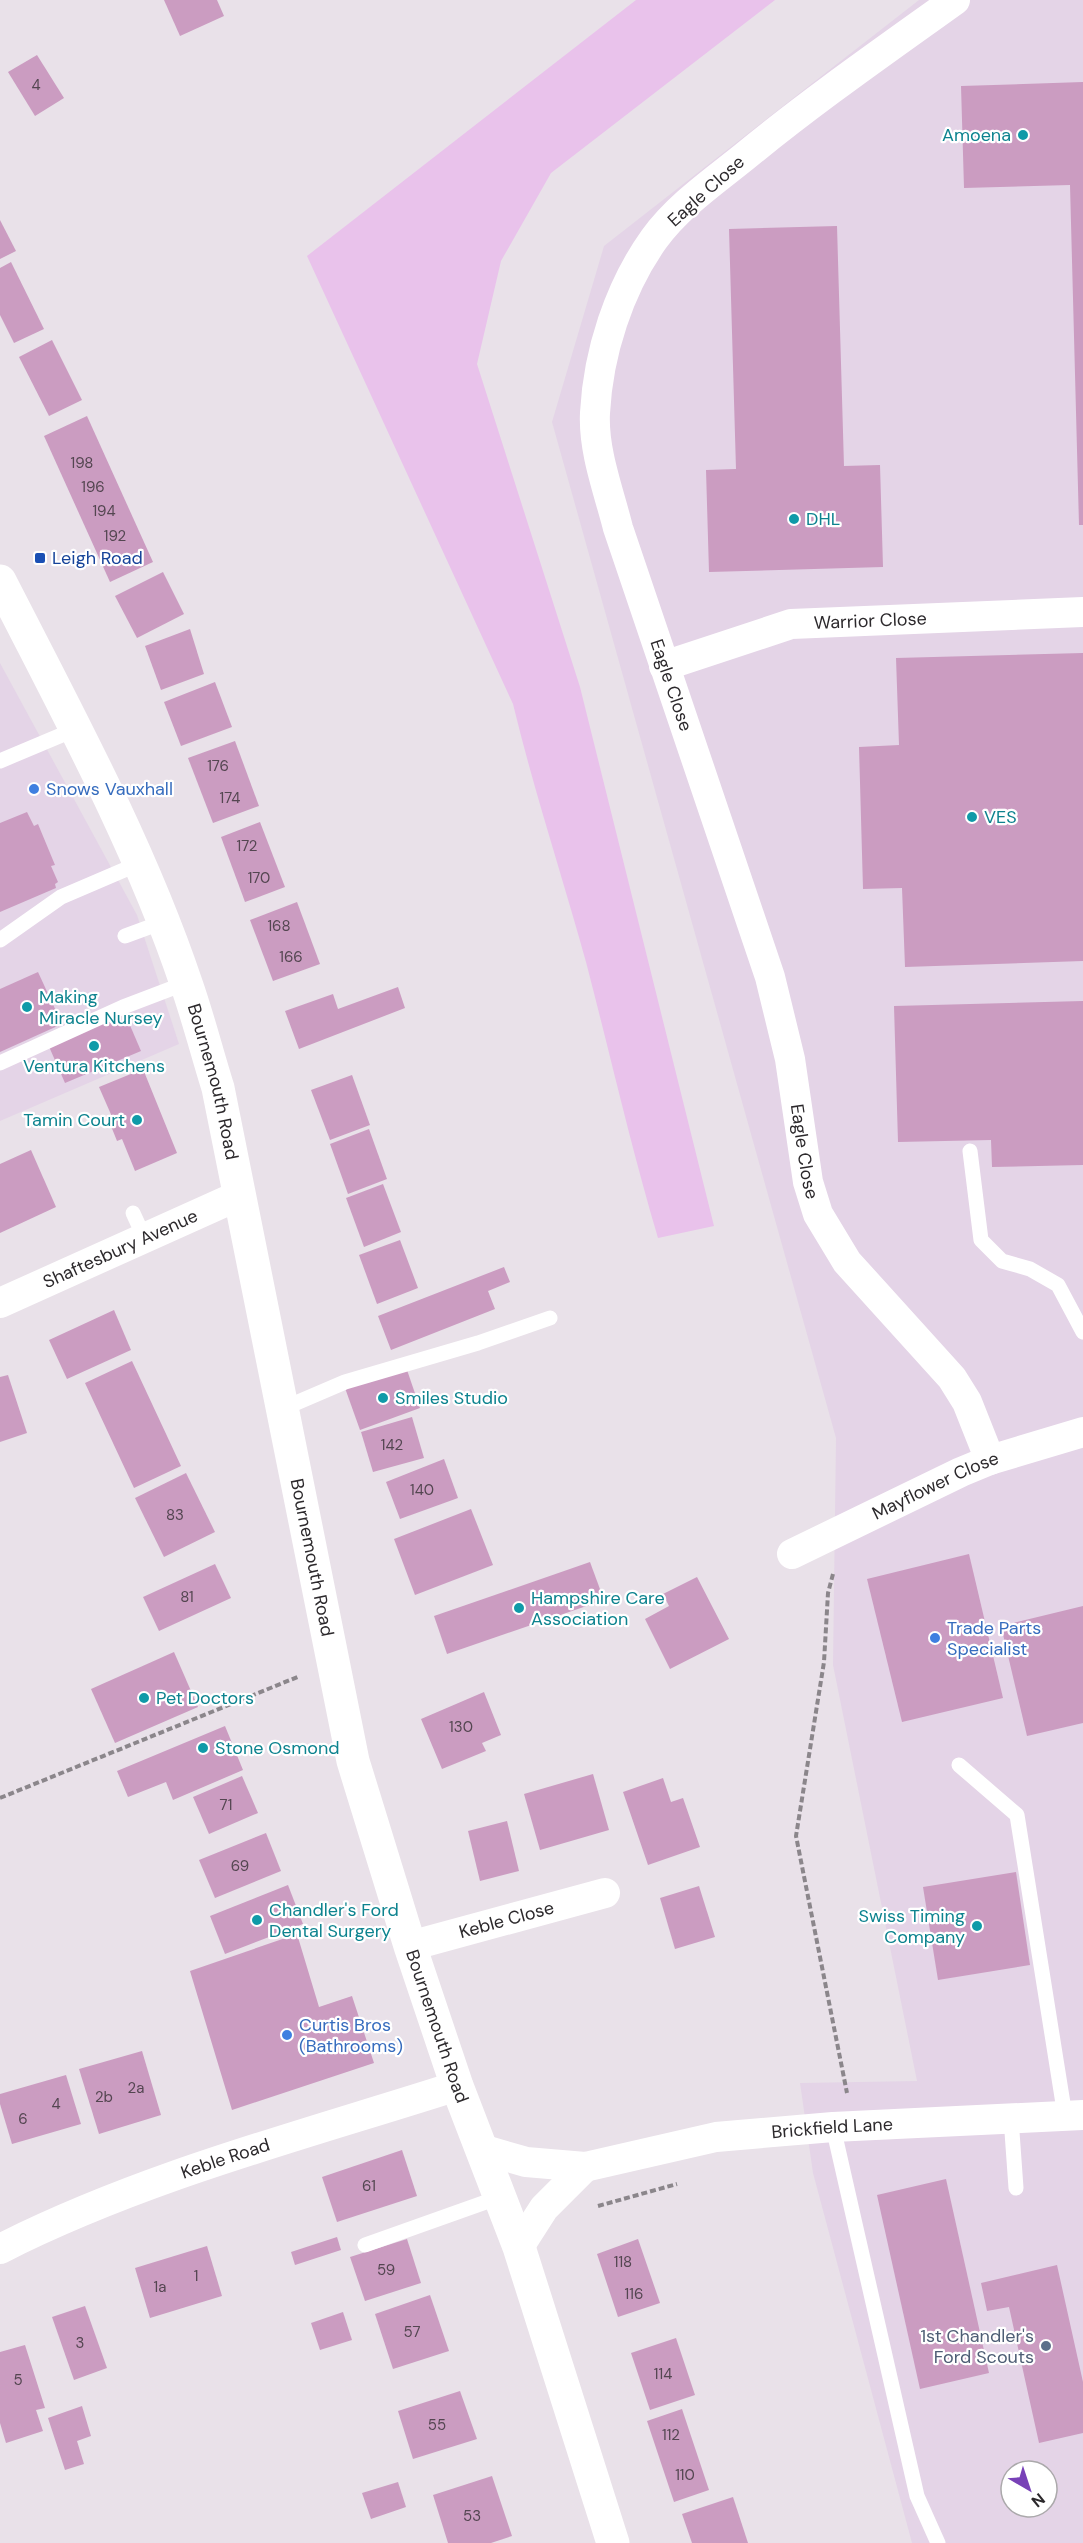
<svg xmlns="http://www.w3.org/2000/svg" width="1083" height="2543" viewBox="0 0 1083 2543" font-family="'DM Sans',sans-serif">
  <style>
    .commercial { fill: #e4d4e7; fill-rule: evenodd }
    .green { fill: #e9c2eb }
    .building { fill: #cb9cc1 }
    .lines { fill: none; stroke-linecap: round; stroke-linejoin: round }
    .path { stroke: #8b868b; stroke-width: 4; stroke-dasharray: 6 3; stroke-linecap: butt }
    .service { stroke: #fff; stroke-width: 15 }
    .minor { stroke: #fff; stroke-width: 30 }
    .secondary { stroke: #fff; stroke-width: 33 }
    .culture-dot { fill: #0f9aa8; stroke: #fff; stroke-width: 2 }
    .transit-dot { fill: #1a4fb4; stroke: #fff; stroke-width: 2 }
    .shop-dot { fill: #3f7fe0; stroke: #fff; stroke-width: 2 }
    .service-dot { fill: #5c6f8a; stroke: #fff; stroke-width: 2 }
    .labels { text-anchor: middle; dominant-baseline: central; stroke-width: 4.5; stroke-linejoin: round; paint-order: stroke }
    .number-label { font-size: 15px; fill: #544651 }
    .culture-label { font-size: 18px; fill: #0d838f; stroke: #fff; text-anchor: start }
    .street-label { font-size: 18px; fill: #2c292c; stroke: #fff }
    .transit-label { font-size: 18px; fill: #164399; stroke: #fff; text-anchor: start }
    .shop-label { font-size: 18px; fill: #366cbe; stroke: #fff; text-anchor: start }
    .service-label { font-size: 18px; fill: #4e5e75; stroke: #fff; text-anchor: end }
  </style>
  <rect width="100%" height="100%" fill="#e9e1e9"/>
  <g class="commercial">
    <path d="M919 0H1083V2543H912L813 2173 800 2083 917 2081 833 1665 836 1438 552 422 604 246ZM1011 2471H1047V2507H1011Z"/>
    <polygon points="0,663 137,915 179,1044 0,1121"/>
  </g>
  <path class="green" d="M636 0H775L551 173 501 261 477 364 580 687 714 1226 658 1238C631 1147 610 1054 586 962 562 875 534 791 513 704L307 256Z"/>
  <g class="building">
    <polygon points="164,0 217,0 224,16 180,36"/>
    <polygon points="37,55 64,98 35,116 8,72"/>
    <polygon points="1083,82 1083,525 1079,525 1070,185 964,188 961,86"/>
    <polygon points="0,220 16,251 0,259"/>
    <polygon points="837,226 844,466 880,465 883,567 709,572 706,470 736,469 729,229"/>
    <polygon points="11,262 44,329 14,343 0,315 0,268"/>
    <polygon points="52,340 82,400 49,416 19,357"/>
    <polygon points="87,416 153,562 110,582 44,436"/>
    <polygon points="163,572 184,614 137,638 115,596"/>
    <polygon points="190,629 204,674 161,690 145,646"/>
    <polygon points="1083,653 1083,961 905,967 902,888 863,889 859,747 899,745 896,658"/>
    <polygon points="215,682 232,727 181,746 164,702"/>
    <polygon points="235,741 259,806 213,823 188,758"/>
    <polygon points="27,812 34,826 38,824 55,865 51,866 58,882 55,884 56,888 0,912 0,823"/>
    <polygon points="260,822 285,887 245,902 221,837"/>
    <polygon points="297,902 320,964 273,981 250,920"/>
    <polygon points="38,972 62,1024 0,1052 0,989"/>
    <polygon points="398,987 405,1008 299,1049 285,1011 333,994 338,1009"/>
    <polygon points="1083,1001 1083,1165 992,1167 991,1140 898,1142 894,1006"/>
    <polygon points="123,1009 141,1051 65,1083 47,1042"/>
    <polygon points="143,1069 177,1153 135,1171 122,1139 117,1141 109,1121 113,1119 99,1087"/>
    <polygon points="352,1075 370,1125 330,1140 311,1090"/>
    <polygon points="369,1129 387,1179 348,1194 330,1144"/>
    <polygon points="31,1150 56,1207 0,1233 0,1164"/>
    <polygon points="383,1184 401,1232 364,1247 346,1198"/>
    <polygon points="400,1240 418,1288 377,1304 359,1255"/>
    <polygon points="504,1267 510,1282 488,1291 495,1309 391,1350 378,1316"/>
    <polygon points="114,1310 131,1350 67,1379 49,1340"/>
    <polygon points="132,1361 181,1466 134,1488 85,1383"/>
    <polygon points="406,1367 420,1408 360,1430 345,1388"/>
    <polygon points="8,1375 27,1433 0,1442 0,1377"/>
    <polygon points="412,1417 424,1458 373,1472 361,1432"/>
    <polygon points="444,1459 458,1498 400,1519 386,1482"/>
    <polygon points="186,1473 215,1532 164,1557 135,1498"/>
    <polygon points="471,1509 493,1565 415,1595 394,1539"/>
    <polygon points="969,1554 1003,1698 902,1722 867,1579"/>
    <polygon points="590,1562 604,1600 447,1654 434,1616"/>
    <polygon points="215,1564 231,1598 159,1631 143,1597"/>
    <polygon points="697,1577 729,1639 670,1669 645,1619 669,1606 663,1594"/>
    <polygon points="1083,1606 1083,1723 1027,1736 1001,1626"/>
    <polygon points="174,1652 198,1707 115,1743 91,1689"/>
    <polygon points="484,1692 501,1735 482,1743 486,1751 442,1769 421,1719"/>
    <polygon points="225,1726 243,1770 173,1800 166,1782 128,1797 117,1771"/>
    <polygon points="593,1774 609,1830 540,1850 524,1794"/>
    <polygon points="242,1776 258,1813 209,1834 193,1797"/>
    <polygon points="663,1778 671,1802 683,1798 700,1847 648,1865 623,1792"/>
    <polygon points="507,1821 519,1871 480,1881 468,1831"/>
    <polygon points="266,1833 281,1871 215,1898 199,1860"/>
    <polygon points="1016,1872 1030,1965 938,1980 923,1887"/>
    <polygon points="288,1885 303,1924 225,1954 210,1916"/>
    <polygon points="699,1886 715,1937 675,1949 660,1898"/>
    <polygon points="297,1934 319,2007 352,1996 374,2063 232,2110 190,1971"/>
    <polygon points="142,2051 161,2115 99,2134 79,2069"/>
    <polygon points="66,2075 81,2124 12,2144 0,2104 0,2094"/>
    <polygon points="402,2150 417,2196 337,2222 322,2177"/>
    <polygon points="946,2179 989,2373 920,2389 877,2195"/>
    <polygon points="337,2237 341,2250 295,2265 291,2252"/>
    <polygon points="407,2239 421,2283 365,2301 350,2257"/>
    <polygon points="638,2239 660,2303 618,2317 597,2254"/>
    <polygon points="207,2246 222,2296 150,2318 135,2268"/>
    <polygon points="1057,2265 1083,2382 1083,2433 1039,2443 1009,2307 987,2311 981,2283"/>
    <polygon points="430,2295 449,2351 393,2369 375,2314"/>
    <polygon points="85,2306 107,2368 74,2380 52,2317"/>
    <polygon points="343,2312 352,2340 320,2350 311,2323"/>
    <polygon points="676,2338 695,2395 650,2410 631,2353"/>
    <polygon points="25,2345 45,2408 36,2410 43,2431 6,2443 0,2423 0,2352"/>
    <polygon points="460,2391 477,2439 413,2459 398,2411"/>
    <polygon points="82,2406 91,2436 77,2441 84,2464 65,2470 48,2418"/>
    <polygon points="682,2409 709,2490 674,2502 647,2421"/>
    <polygon points="492,2476 512,2536 491,2543 448,2543 433,2495"/>
    <polygon points="398,2482 406,2507 371,2519 362,2493"/>
    <polygon points="733,2497 748,2543 692,2543 682,2514"/>
  </g>
  <g class="lines">
    <g class="path">
      <polyline points="833,1574 828,1593 824,1662 796,1836 847,2093"/>
      <polyline points="0,1798 300,1676"/>
      <polyline points="598,2206 677,2184"/>
    </g>
    <g class="service">
      <polyline points="0,761 76,729"/>
      <polyline points="125,936 163,922"/>
      <polyline points="0,940 61,897 138,864"/>
      <polyline points="0,1063 123,1007 186,983"/>
      <polyline points="970,1151 981,1240 1002,1261 1030,1269 1058,1285 1083,1332"/>
      <polyline points="133,1213 144,1237"/>
      <polyline points="282,1409 345,1382 478,1343 550,1318"/>
      <polyline points="959,1765 1017,1815 1065,2116"/>
      <polyline points="1011,2118 1016,2188"/>
      <polyline points="833,2127 917,2496 938,2543"/>
      <polyline points="365,2245 500,2197"/>
    </g>
    <g class="minor">
      <path id="s1" d="M955 0C884 51 812 101 744 157 713 182 678 206 654 239 619 288 598 353 595 413 593 451 609 492 618 528L770 977 790 1059 808 1182 818 1214 847 1262 952 1378 967 1402 990 1460"/>
      <path id="s2" d="M664 666 791 624 1083 612"/>
      <path id="s3" d="M0 1303 240 1195"/>
      <path id="s4" d="M792 1554 961 1472 990 1460 1083 1432"/>
      <path id="s5" d="M410 1946 605 1893"/>
      <path id="s6" d="M481 2149 526 2162 585 2167 716 2137 833 2127 1083 2115"/>
      <polyline points="519,2247 544,2208 585,2167"/>
      <path id="s7" d="M0 2249C144 2176 304 2135 457 2086"/>
    </g>
    <path class="secondary" id="s8" d="M0 581C66 710 140 846 186 983 198 1017 207 1053 218 1088L353 1761 410 1946 457 2086 519 2247 613 2543"/>
  </g>
  <g class="culture-dot">
    <circle cx="1023" cy="135" r="6"/>
    <circle cx="794" cy="519" r="6"/>
    <circle cx="972" cy="817" r="6"/>
    <circle cx="27" cy="1007" r="6"/>
    <circle cx="94" cy="1046" r="6"/>
    <circle cx="137" cy="1120" r="6"/>
    <circle cx="383" cy="1398" r="6"/>
    <circle cx="519" cy="1608" r="6"/>
    <circle cx="144" cy="1698" r="6"/>
    <circle cx="203" cy="1748" r="6"/>
    <circle cx="257" cy="1920" r="6"/>
    <circle cx="977" cy="1926" r="6"/>
  </g>
  <rect class="transit-dot" x="34" y="552" width="12" height="12" rx="3"/>
  <g class="shop-dot">
    <circle cx="34" cy="789" r="6"/>
    <circle cx="935" cy="1638" r="6"/>
    <circle cx="287" cy="2035" r="6"/>
  </g>
  <circle class="service-dot" cx="1046" cy="2346" r="6"/>
  <g class="labels">
    <g class="number-label">
      <text x="36" y="85">4</text>
      <text x="82" y="463">198</text>
      <text x="93" y="487">196</text>
      <text x="104" y="511">194</text>
      <text x="115" y="536">192</text>
      <text x="218" y="766">176</text>
      <text x="230" y="798">174</text>
      <text x="247" y="846">172</text>
      <text x="259" y="878">170</text>
      <text x="279" y="926">168</text>
      <text x="291" y="957">166</text>
      <text x="392" y="1445">142</text>
      <text x="422" y="1490">140</text>
      <text x="175" y="1515">83</text>
      <text x="187" y="1597">81</text>
      <text x="461" y="1727">130</text>
      <text x="226" y="1805">71</text>
      <text x="240" y="1866">69</text>
      <text x="136" y="2088">2a</text>
      <text x="104" y="2097">2b</text>
      <text x="56" y="2104">4</text>
      <text x="23" y="2119">6</text>
      <text x="369" y="2186">61</text>
      <text x="623" y="2262">118</text>
      <text x="386" y="2270">59</text>
      <text x="196" y="2276">1</text>
      <text x="160" y="2287">1a</text>
      <text x="634" y="2294">116</text>
      <text x="412" y="2332">57</text>
      <text x="80" y="2343">3</text>
      <text x="663" y="2374">114</text>
      <text x="18" y="2380">5</text>
      <text x="437" y="2425">55</text>
      <text x="671" y="2435">112</text>
      <text x="685" y="2475">110</text>
      <text x="472" y="2516">53</text>
    </g>
    <g class="culture-label">
      <text x="1011" y="135" text-anchor="end">Amoena</text>
      <text x="806" y="519">DHL</text>
      <text x="984" y="817">VES</text>
      <text x="39" y="997">Making<tspan x="39" dy="21">Miracle Nursey</tspan></text>
      <text x="94" y="1066" text-anchor="middle">Ventura Kitchens</text>
      <text x="125" y="1120" text-anchor="end">Tamin Court</text>
      <text x="395" y="1398">Smiles Studio</text>
      <text x="531" y="1598">Hampshire Care<tspan x="531" dy="21">Association</tspan></text>
      <text x="156" y="1698">Pet Doctors</text>
      <text x="215" y="1748">Stone Osmond</text>
      <text x="269" y="1910">Chandler's Ford<tspan x="269" dy="21">Dental Surgery</tspan></text>
      <text x="965" y="1916" text-anchor="end">Swiss Timing<tspan x="965" dy="21">Company</tspan></text>
    </g>
    <g class="street-label">
      <text transform="translate(706 191) rotate(-42)">Eagle Close</text>
      <text stroke="none"><textPath href="#s2" startOffset="213">Warrior Close</textPath></text>
      <text stroke="none"><textPath href="#s1" startOffset="855">Eagle Close</textPath></text>
      <text stroke="none"><textPath href="#s8" startOffset="546">Bournemouth Road</textPath></text>
      <text stroke="none"><textPath href="#s1" startOffset="1341">Eagle Close</textPath></text>
      <text stroke="none"><textPath href="#s3" startOffset="132">Shaftesbury Avenue</textPath></text>
      <text stroke="none"><textPath href="#s4" startOffset="159">Mayflower Close</textPath></text>
      <text stroke="none"><textPath href="#s8" startOffset="1032">Bournemouth Road</textPath></text>
      <text stroke="none"><textPath href="#s5" startOffset="100">Keble Close</textPath></text>
      <text stroke="none"><textPath href="#s8" startOffset="1518">Bournemouth Road</textPath></text>
      <text stroke="none"><textPath href="#s6" startOffset="357">Brickfield Lane</textPath></text>
      <text stroke="none"><textPath href="#s7" startOffset="243">Keble Road</textPath></text>
    </g>
    <g class="transit-label">
      <text x="52" y="558">Leigh Road</text>
    </g>
    <g class="shop-label">
      <text x="46" y="789">Snows Vauxhall</text>
      <text x="947" y="1628">Trade Parts<tspan x="947" dy="21">Specialist</tspan></text>
      <text x="299" y="2025">Curtis Bros<tspan x="299" dy="21">(Bathrooms)</tspan></text>
    </g>
    <g class="service-label">
      <text x="1034" y="2336">1st Chandler's<tspan x="1034" dy="21">Ford Scouts</tspan></text>
    </g>
  </g>
  <g transform="translate(1029 2489) rotate(141)"><circle r="28" fill="#ffffff" stroke="#aba9ab" stroke-width="1.5"/>
  <path d="M0-4.5L10 22L0 15L-10 22Z" fill="#7841b7"/>
  <text y="-9" font-size="16" font-weight="bold" text-anchor="middle" fill="#2c292c">N</text>
  </g>
</svg>
